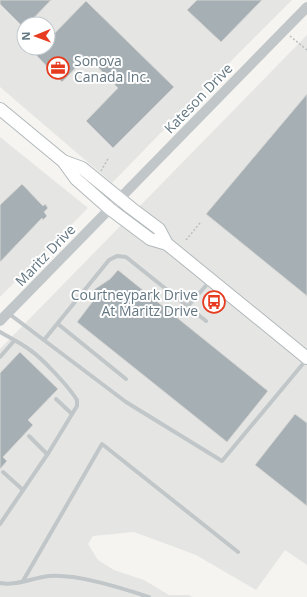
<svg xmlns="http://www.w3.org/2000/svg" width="307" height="597" viewBox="0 0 307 597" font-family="'Open Sans',sans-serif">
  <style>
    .built { fill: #e5e6e4; fill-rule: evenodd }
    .building { fill: #a6b0b4; stroke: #d6d5d3 }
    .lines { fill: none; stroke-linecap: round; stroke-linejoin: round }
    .secondary-casing { stroke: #b1b8bb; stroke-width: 14 }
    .path { stroke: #bbbebf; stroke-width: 1.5; stroke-dasharray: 2 2; stroke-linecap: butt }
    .service { stroke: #c1c6c8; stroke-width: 4 }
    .tertiary { stroke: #c1c6c8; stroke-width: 10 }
    .secondary { stroke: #fff; stroke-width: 12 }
    .labels { text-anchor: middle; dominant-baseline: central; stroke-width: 4; stroke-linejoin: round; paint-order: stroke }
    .poi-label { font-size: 14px; fill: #637782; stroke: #fff; text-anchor: start }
    .street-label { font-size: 14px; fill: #637782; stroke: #fff }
  </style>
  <rect width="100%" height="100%" fill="#f5f4f0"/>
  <g class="built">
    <path d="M0 0H292L220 72 112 183 0 87ZM24 24H48V48H24Z"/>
    <polygon points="307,35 307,565 285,550 256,590 196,555 134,532 93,536 88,544 98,560 114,570 144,580 169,595 189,595 193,597 0,597 0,349"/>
    <polygon points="0,137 88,208 0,297"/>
  </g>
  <g class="building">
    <polygon points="0,0 51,0 28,24 24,24 24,28 0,4"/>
    <polygon points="197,0 262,0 221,42 187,10"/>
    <polygon points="86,1 174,87 113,148 86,121 118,88 87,56 62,82 35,54 41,48 48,48 48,40"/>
    <polygon points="307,94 307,296 206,214"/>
    <polygon points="22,184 43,206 45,204 48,208 44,212 47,216 43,220 42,218 0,262 0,205"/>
    <polygon points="118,270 268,391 227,442 77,322 93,301 88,297 95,289 110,279"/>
    <polygon points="20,352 58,389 28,420 33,425 3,457 7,461 0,469 0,373"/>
    <polygon points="295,414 307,423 307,506 255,465"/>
  </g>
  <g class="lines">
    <g class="secondary-casing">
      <g id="secondary">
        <polyline points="0,109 63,161 76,179 110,209 150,239 167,244"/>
        <polyline points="63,161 82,168 131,208 159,229 167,244 307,358"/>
      </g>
    </g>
    <g class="path">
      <polyline points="290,36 307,50"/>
      <polyline points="101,171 109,157"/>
      <polyline points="186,240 200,223"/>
    </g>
    <g class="service">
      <polyline points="188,306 210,281"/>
      <polyline points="8,313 126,402 222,461 307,359"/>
      <polyline points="58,324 126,379"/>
      <path d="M0 332C10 338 21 343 30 350 43 359 69 387 77 400V406L49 452 0 524"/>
      <polyline points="44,340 109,260 117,256 126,257 206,321"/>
      <polyline points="0,357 14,341"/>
      <polyline points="56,399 72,414"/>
      <polyline points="29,436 47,454"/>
      <polyline points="3,472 23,490"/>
      <polyline points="23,581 102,444 238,552"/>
      <path d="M0 583C16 586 32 578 49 576 78 574 121 588 149 597"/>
    </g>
    <polyline class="tertiary" points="0,321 307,7"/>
    <use href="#secondary" class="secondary"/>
  </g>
  <defs>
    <g id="office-ring" transform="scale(1.15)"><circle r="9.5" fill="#fff" stroke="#e63b1f" stroke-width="1.5"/><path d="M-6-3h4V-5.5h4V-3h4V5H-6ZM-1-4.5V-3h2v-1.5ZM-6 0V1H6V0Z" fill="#e63b1f"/></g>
    <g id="bus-ring" transform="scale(1.15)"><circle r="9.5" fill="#fff" stroke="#e63b1f" stroke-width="1.5"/><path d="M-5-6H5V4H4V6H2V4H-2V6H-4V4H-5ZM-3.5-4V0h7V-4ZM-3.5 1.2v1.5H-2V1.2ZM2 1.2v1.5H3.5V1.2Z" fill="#e63b1f"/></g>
  </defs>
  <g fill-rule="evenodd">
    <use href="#office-ring" x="58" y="68"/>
    <use href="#bus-ring" x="214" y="302"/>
  </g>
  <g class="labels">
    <g class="poi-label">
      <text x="74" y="60">Sonova<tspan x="74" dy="16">Canada Inc.</tspan></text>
      <text x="198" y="294" text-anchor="end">Courtneypark Drive<tspan x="198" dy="16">At Maritz Drive</tspan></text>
    </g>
    <g class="street-label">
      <text transform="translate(198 98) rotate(-46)">Kateson Drive</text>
      <text transform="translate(45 255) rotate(-46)">Maritz Drive</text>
    </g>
  </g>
  <g transform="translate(36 36) rotate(269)"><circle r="19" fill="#ffffff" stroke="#c1c9cd"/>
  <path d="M0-3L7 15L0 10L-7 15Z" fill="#e63b1f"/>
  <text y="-6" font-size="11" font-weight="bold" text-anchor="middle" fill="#637782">N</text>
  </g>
</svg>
